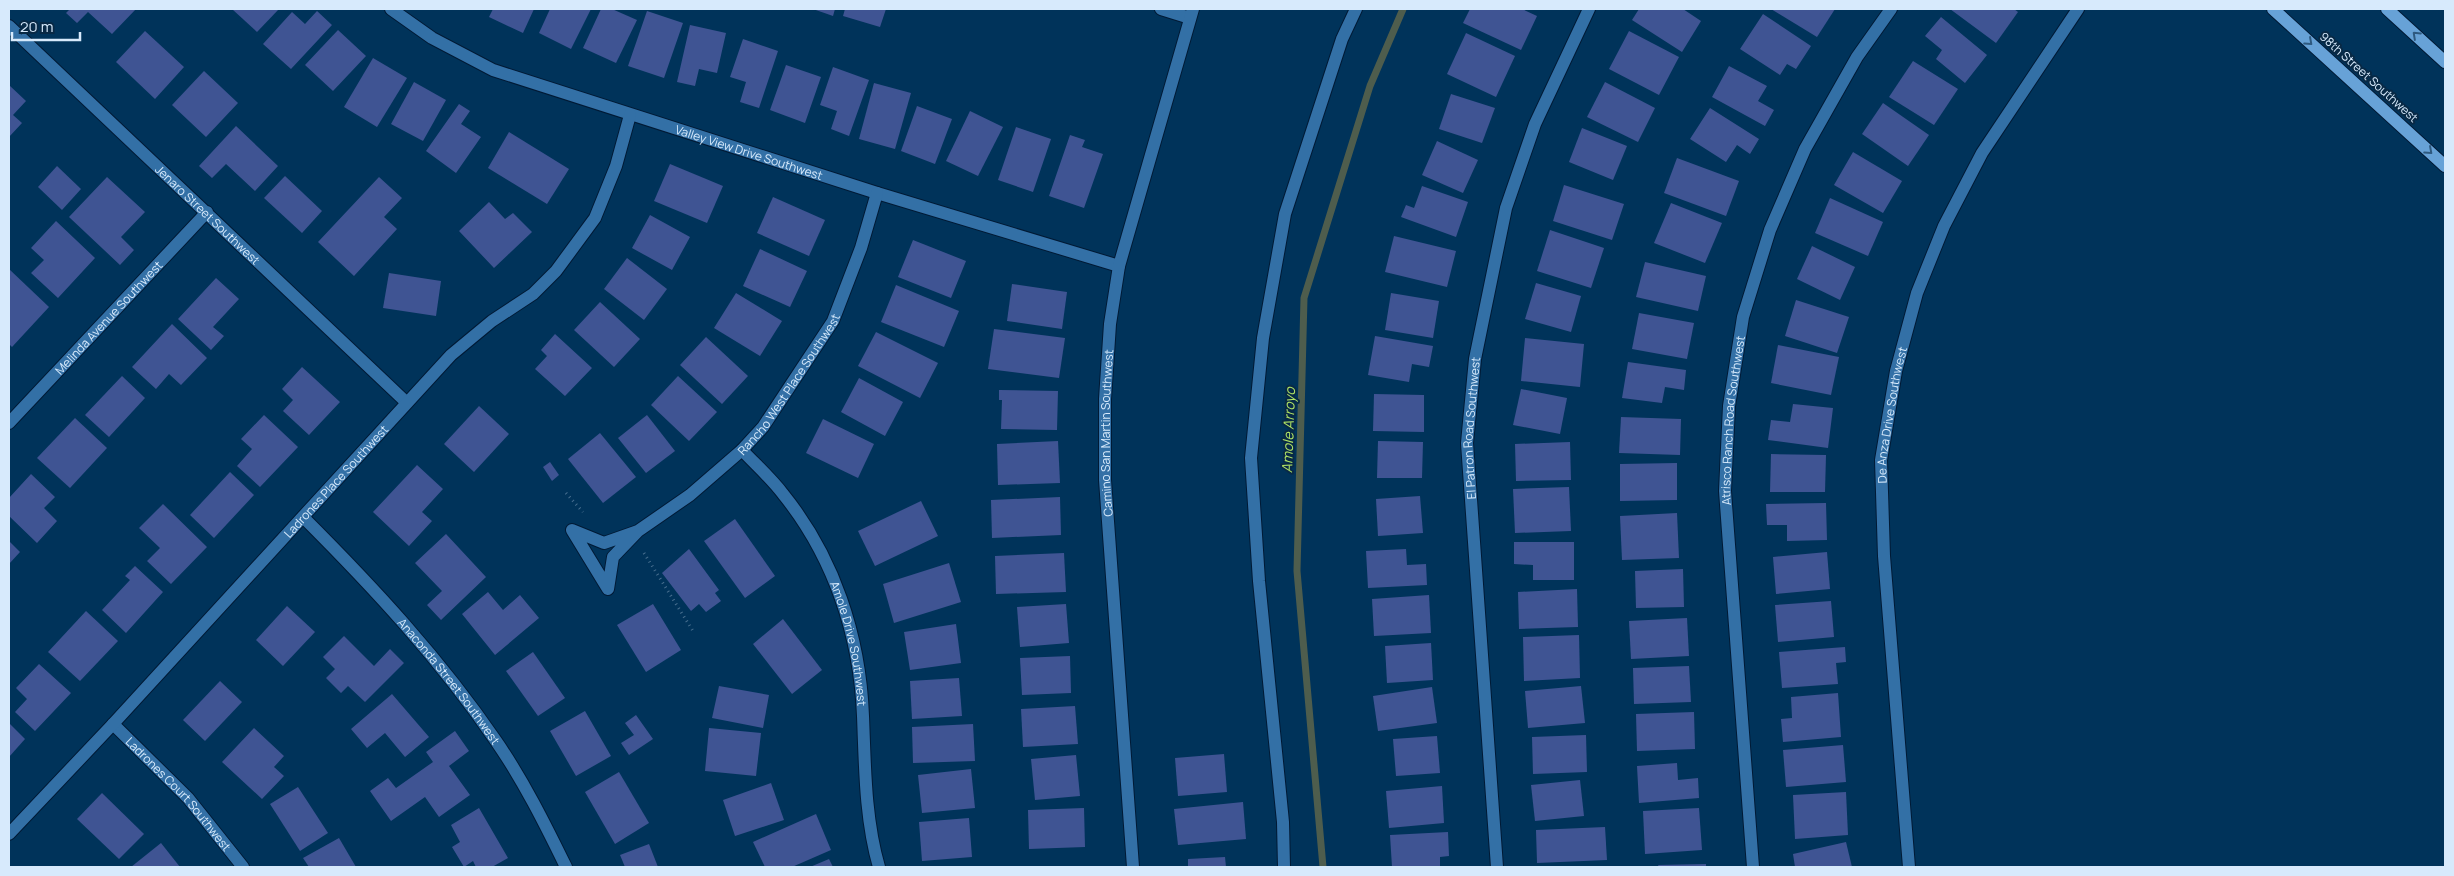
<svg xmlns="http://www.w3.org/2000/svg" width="2454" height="876" viewBox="0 0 2454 876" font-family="Manrope,sans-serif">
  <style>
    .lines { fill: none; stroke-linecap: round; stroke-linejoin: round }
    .stream { stroke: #4e5d4d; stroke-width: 7 }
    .building { fill: #3f5493 }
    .minor-casing { stroke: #001a35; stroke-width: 14 }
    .major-casing { stroke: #001a35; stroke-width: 14 }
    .path { stroke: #476f8f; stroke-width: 3; stroke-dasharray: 1 4; stroke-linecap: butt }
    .minor { stroke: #3370a6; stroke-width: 12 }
    .major { stroke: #67a2d7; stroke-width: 12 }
    .oneway { stroke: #2e597f }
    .labels { text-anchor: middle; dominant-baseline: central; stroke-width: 4; stroke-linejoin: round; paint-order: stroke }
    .street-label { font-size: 12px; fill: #d7eafc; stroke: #082945 }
    .water-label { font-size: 14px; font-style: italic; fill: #b2e566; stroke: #082945 }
  </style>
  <rect width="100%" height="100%" fill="#00335a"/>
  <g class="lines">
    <polyline class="stream" points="1323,867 1297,571 1304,298 1370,86 1403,9"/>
  </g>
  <g class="building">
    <polygon points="70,9 136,9 112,34 88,12 77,23 66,13"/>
    <polygon points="232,9 279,9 257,32"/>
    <polygon points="493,9 534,9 523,33 489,17"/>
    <polygon points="550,9 591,9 571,49 539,33"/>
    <polygon points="601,9 612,9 637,20 616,63 583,48"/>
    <polygon points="813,9 835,9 833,16"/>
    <polygon points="845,9 886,9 880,27 843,16"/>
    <polygon points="1470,9 1522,9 1537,16 1521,50 1463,23"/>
    <polygon points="1639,9 1683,9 1701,21 1682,52 1632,20"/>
    <polygon points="1771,9 1835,9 1817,37"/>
    <polygon points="1950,9 2014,9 2018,12 1996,43"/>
    <polygon points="317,11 332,25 291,69 263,44 292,12 305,24"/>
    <polygon points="647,11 683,23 664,78 628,66"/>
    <polygon points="1763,14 1811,46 1796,69 1787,64 1780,75 1740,49"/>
    <polygon points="1941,17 1987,55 1965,83 1936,59 1942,50 1925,36"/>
    <polygon points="690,25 726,33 717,73 699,69 695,86 677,82"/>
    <polygon points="338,30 366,56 333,91 305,65"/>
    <polygon points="145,31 184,67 155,99 116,62"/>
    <polygon points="1629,31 1679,57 1659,95 1609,69"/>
    <polygon points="1466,33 1515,56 1496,97 1447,74"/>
    <polygon points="743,39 778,51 759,108 740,102 746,82 730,77"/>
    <polygon points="373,58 407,78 377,127 344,107"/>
    <polygon points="1913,61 1958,89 1934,125 1889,97"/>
    <polygon points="786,65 821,77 805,123 770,110"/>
    <polygon points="1729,66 1767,86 1758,101 1774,110 1765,126 1712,97"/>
    <polygon points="833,67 869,80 849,136 831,129 837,111 820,105"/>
    <polygon points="204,71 238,103 206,137 172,105"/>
    <polygon points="414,82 446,100 423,141 391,124"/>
    <polygon points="1605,82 1655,108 1638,142 1587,117"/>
    <polygon points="874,83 911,93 895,149 859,139"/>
    <polygon points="9,85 26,101 13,115 22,123 9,137"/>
    <polygon points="1451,94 1495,108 1482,143 1439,129"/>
    <polygon points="1883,103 1929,135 1908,166 1862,134"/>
    <polygon points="459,104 470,111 461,124 481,137 456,173 426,151"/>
    <polygon points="917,106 952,119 935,164 901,151"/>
    <polygon points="1710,108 1759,139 1750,154 1737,145 1726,162 1690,139"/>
    <polygon points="970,111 1003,127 978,176 946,161"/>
    <polygon points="236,126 278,166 255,191 226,164 212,178 199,166"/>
    <polygon points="1016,127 1051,139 1033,192 998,180"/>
    <polygon points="1582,128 1627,146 1613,180 1569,162"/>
    <polygon points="509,132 569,169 547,204 488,168"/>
    <polygon points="1070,135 1085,140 1082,147 1103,154 1084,208 1049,196"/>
    <polygon points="1437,141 1478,160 1463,193 1422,175"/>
    <polygon points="1853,152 1902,181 1883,213 1834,185"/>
    <polygon points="1677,158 1739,181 1726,216 1664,193"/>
    <polygon points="670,164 723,186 707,223 654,201"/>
    <polygon points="57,166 81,189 62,210 38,187"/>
    <polygon points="285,176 322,211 302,233 264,198"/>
    <polygon points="107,177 145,212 121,237 134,250 120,265 69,217"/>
    <polygon points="379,177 402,198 384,217 397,229 354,276 318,242"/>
    <polygon points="1564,185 1624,204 1612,240 1553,221"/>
    <polygon points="1422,186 1468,202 1456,237 1401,217 1406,205 1414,208"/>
    <polygon points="773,197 825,220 809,256 757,233"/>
    <polygon points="1830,198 1883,222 1868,256 1815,233"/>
    <polygon points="489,202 505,219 513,213 532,232 494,268 459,231"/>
    <polygon points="1671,203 1722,223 1705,263 1654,243"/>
    <polygon points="650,215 690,237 672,270 632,248"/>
    <polygon points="56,221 95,258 58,298 31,273 44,260 31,248"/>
    <polygon points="1550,230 1604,248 1591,288 1537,271"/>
    <polygon points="1394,236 1456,251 1447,287 1385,272"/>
    <polygon points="913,240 966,261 951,298 898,277"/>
    <polygon points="1812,246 1855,267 1840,300 1797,279"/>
    <polygon points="760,249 807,271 790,307 743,286"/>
    <polygon points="627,258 667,289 644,320 604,289"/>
    <polygon points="1645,262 1706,276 1698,311 1636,297"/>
    <polygon points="9,269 49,307 12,347 9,344"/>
    <polygon points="389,273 441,281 436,316 383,308"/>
    <polygon points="216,278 239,299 213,327 224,336 211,350 178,319"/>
    <polygon points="1536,283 1581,296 1571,332 1525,319"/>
    <polygon points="1012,284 1067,292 1062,329 1007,321"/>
    <polygon points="896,285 959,311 944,347 881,322"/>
    <polygon points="736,293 782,321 760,356 714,328"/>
    <polygon points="1391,293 1439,301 1433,338 1385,330"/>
    <polygon points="1796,300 1849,317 1837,353 1785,336"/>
    <polygon points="600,302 640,339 614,367 574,330"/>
    <polygon points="1639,313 1694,323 1687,359 1632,349"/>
    <polygon points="172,324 207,358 181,385 169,374 156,389 132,367"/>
    <polygon points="994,329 1065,338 1059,378 988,369"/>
    <polygon points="876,332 938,363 920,398 858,366"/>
    <polygon points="555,334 592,368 565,396 535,369 547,356 541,350"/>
    <polygon points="1375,336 1433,346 1429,367 1412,364 1409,382 1368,375"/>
    <polygon points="706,337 748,376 722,404 680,365"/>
    <polygon points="1525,338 1584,344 1580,387 1521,381"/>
    <polygon points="1778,345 1839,357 1831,395 1771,383"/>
    <polygon points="1628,362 1686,370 1684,390 1665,387 1662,403 1622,398"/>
    <polygon points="302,367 340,402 309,435 283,411 293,400 282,389"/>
    <polygon points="122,376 145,398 109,437 85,415"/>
    <polygon points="678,376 717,412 689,441 651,405"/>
    <polygon points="859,378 903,402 885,436 841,412"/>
    <polygon points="1521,389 1567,398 1560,434 1513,425"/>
    <polygon points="999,390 1058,391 1057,430 1001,429 1002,400 999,400"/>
    <polygon points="1374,394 1424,395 1424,432 1373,431"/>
    <polygon points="1793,404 1833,408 1828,448 1768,440 1771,420 1790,422"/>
    <polygon points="479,406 509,434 474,472 444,444"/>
    <polygon points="264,415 298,447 260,487 237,466 252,449 241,439"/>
    <polygon points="647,415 675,451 646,473 618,438"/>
    <polygon points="1621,417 1681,419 1680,455 1619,453"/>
    <polygon points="75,418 107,448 70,488 37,458"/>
    <polygon points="823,419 874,444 858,478 806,453"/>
    <polygon points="600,433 636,477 603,503 568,459"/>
    <polygon points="1058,441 1060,483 998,485 997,444"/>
    <polygon points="1378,441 1423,442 1422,478 1377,478"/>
    <polygon points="1570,442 1571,480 1516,481 1515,444"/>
    <polygon points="1771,454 1826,455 1825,492 1770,492"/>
    <polygon points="550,462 559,475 552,481 543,467"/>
    <polygon points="1677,463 1677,500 1620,501 1620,464"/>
    <polygon points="417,465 443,489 422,512 432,521 409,546 373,512"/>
    <polygon points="230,472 254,495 214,538 190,515"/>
    <polygon points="31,474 55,497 44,508 57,521 37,543 9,516 9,498"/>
    <polygon points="1569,487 1571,531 1515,533 1513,489"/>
    <polygon points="1420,496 1423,533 1378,536 1376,499"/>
    <polygon points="1060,497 1061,535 992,538 991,500"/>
    <polygon points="921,501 938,536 875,566 858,531"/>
    <polygon points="1826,503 1827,540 1787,541 1787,525 1767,525 1766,504"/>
    <polygon points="163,504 207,547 171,584 147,561 160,548 139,528"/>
    <polygon points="1677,513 1679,558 1622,560 1620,516"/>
    <polygon points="735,519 775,576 745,598 704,541"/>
    <polygon points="446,534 486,577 441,620 427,605 442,591 415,563"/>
    <polygon points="9,541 20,552 9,564"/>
    <polygon points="1514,542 1574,542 1574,580 1533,580 1533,565 1514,564"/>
    <polygon points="689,549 719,590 715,593 721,601 706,612 699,604 691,611 662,573"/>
    <polygon points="1406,549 1407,565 1426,564 1427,585 1368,588 1366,551"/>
    <polygon points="1827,552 1830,589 1776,594 1773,557"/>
    <polygon points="1064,553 1066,592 996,594 995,556"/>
    <polygon points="949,563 961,602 894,623 883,584"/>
    <polygon points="135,566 163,592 126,633 102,610 130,580 125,576"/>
    <polygon points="1683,569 1684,607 1636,608 1635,571"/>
    <polygon points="1577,589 1578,627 1519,629 1518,592"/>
    <polygon points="488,592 503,610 520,595 539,618 495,655 462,614"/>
    <polygon points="1429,595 1431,633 1374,636 1372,599"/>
    <polygon points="1831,601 1834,637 1778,642 1775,605"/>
    <polygon points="653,604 681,650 646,672 617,625"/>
    <polygon points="1066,604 1069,643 1020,647 1017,607"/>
    <polygon points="287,606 315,632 283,666 256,640"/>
    <polygon points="86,611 118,641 80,681 48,652"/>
    <polygon points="1687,618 1689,656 1631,659 1629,621"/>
    <polygon points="783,619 822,670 792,694 753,644"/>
    <polygon points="956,624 961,663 910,670 904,632"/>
    <polygon points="1579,635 1580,678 1524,681 1523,637"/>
    <polygon points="344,636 374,666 390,649 404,663 365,702 348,686 341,693 326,678 335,669 323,657"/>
    <polygon points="1431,643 1433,680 1387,683 1385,646"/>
    <polygon points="1845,647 1846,662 1836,663 1838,684 1782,688 1779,652"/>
    <polygon points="533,652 565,698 538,716 506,671"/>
    <polygon points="1070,656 1071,693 1022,695 1020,658"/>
    <polygon points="39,664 71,693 35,731 15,712 27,699 16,688"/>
    <polygon points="1689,666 1691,702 1634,704 1633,668"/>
    <polygon points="959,678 962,716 912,719 910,681"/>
    <polygon points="220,681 242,702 205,741 183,720"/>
    <polygon points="719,686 769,695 763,728 712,718"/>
    <polygon points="1581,686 1585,723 1528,728 1525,691"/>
    <polygon points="1432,687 1437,723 1378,731 1373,696"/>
    <polygon points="1838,693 1841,737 1783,742 1781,719 1792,718 1791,697"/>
    <polygon points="392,694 429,737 405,757 385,733 367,748 351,729"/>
    <polygon points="1075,706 1078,744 1023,747 1021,709"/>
    <polygon points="585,711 611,756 576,776 550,731"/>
    <polygon points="1694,712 1695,749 1637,751 1636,714"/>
    <polygon points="636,715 653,739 629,755 621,743 634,735 625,723"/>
    <polygon points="9,723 25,739 9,757"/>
    <polygon points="973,724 975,761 913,763 912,727"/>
    <polygon points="254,728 284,756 274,767 284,776 262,799 222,762"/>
    <polygon points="709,728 761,733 756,776 705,771"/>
    <polygon points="455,731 469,751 449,766 470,795 439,817 425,797 391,821 370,791 388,778 396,788 433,762 426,752"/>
    <polygon points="1586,735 1587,772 1533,774 1532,737"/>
    <polygon points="1437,736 1440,773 1396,776 1393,739"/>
    <polygon points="1843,745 1846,782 1786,787 1783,750"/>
    <polygon points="1224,754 1227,792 1178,796 1175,758"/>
    <polygon points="1076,755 1080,796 1035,800 1031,759"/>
    <polygon points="1677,763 1678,780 1698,778 1699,798 1639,803 1637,766"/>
    <polygon points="971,769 975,808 922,813 918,775"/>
    <polygon points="619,772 649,823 615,844 585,792"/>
    <polygon points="1580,780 1584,816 1535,821 1531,785"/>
    <polygon points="771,783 784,820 735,836 723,800"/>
    <polygon points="1442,786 1444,823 1389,828 1386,791"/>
    <polygon points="298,787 328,833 300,851 270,804"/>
    <polygon points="1846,792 1848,835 1795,839 1793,795"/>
    <polygon points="102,793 144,834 119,859 77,819"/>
    <polygon points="1243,802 1246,839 1178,845 1174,809"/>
    <polygon points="479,808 508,858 492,867 476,867 473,861 464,867 452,847 460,842 451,825"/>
    <polygon points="1084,808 1085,847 1029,849 1028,810"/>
    <polygon points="1699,808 1702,850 1645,854 1643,811"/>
    <polygon points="816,814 831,850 792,867 765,867 753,842"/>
    <polygon points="969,818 972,857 922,861 919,822"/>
    <polygon points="1605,827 1607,860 1537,863 1536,830"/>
    <polygon points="1448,832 1449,856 1440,857 1440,867 1392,867 1390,835"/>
    <polygon points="339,838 356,867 309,867 303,858"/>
    <polygon points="1846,842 1852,867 1795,867 1793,854"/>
    <polygon points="161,843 180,867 131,867"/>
    <polygon points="649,844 658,867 625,867 620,855"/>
    <polygon points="1225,857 1226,867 1188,867 1188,859"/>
    <polygon points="829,859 833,867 810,867"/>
    <polygon points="1706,864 1706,867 1659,867 1658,865"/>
  </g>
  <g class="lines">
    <g class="minor-casing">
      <g id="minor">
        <path id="s1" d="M391 9 432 38 493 70 877 193 1119 266"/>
        <polyline points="1161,9 1190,18"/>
        <path id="s2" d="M9 26 406 402"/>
        <path id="s3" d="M9 423 207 212"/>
        <path id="s4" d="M742 450C755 464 771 478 783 494 834 557 860 636 863 716 865 766 865 819 879 867"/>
        <path id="s5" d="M303 517C373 587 440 659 496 741 523 780 545 824 566 867"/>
        <path id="s6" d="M638 531 604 543 572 530 608 589 613 557 638 531 690 495 742 450 763 427 833 321 861 248 877 193"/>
        <path id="s7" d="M113 724 188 798 243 867"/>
        <path id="s8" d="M9 834 113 724 451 355 492 321 533 294 556 271 595 218 616 166 630 115"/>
        <path id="s9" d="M1133 867 1105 480V399L1110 324 1119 266 1193 9"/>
        <polyline points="1284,867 1283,822 1259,581 1251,458 1263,338 1285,214 1342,39 1356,9"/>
        <path id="s10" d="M1497 867 1467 443 1475 359 1506 208 1535 124 1589 9"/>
        <path id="s11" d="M1753 867 1725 491 1729 406 1743 317 1770 230 1805 149 1857 57 1891 9"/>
        <path id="s12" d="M1909 867 1884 556 1881 460 1896 371 1917 293 1944 226 1982 153 2078 9"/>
      </g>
    </g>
    <g class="major-casing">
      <g id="major">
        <polyline points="2273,9 2445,166"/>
        <polyline points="2387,9 2445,62"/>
      </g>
    </g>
    <g class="path">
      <polyline points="566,493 583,512"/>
      <polyline points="644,553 693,631"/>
    </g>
    <use href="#minor" class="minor"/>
    <use href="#major" class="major"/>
  </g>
  <defs><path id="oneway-chevron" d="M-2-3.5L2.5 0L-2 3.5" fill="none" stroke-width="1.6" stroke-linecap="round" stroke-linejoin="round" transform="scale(1.25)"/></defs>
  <g class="oneway">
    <use href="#oneway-chevron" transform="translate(2416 35) rotate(-137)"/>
    <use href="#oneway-chevron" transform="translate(2309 42) rotate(42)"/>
    <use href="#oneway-chevron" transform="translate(2429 151) rotate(42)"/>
  </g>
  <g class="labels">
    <g class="street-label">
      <text transform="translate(2369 77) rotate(42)">98th Street Southwest</text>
      <text stroke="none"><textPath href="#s1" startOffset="388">Valley View Drive Southwest</textPath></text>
      <text stroke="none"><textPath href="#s2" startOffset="274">Jenaro Street Southwest</textPath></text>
      <text stroke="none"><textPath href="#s3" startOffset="145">Melinda Avenue Southwest</textPath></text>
      <text stroke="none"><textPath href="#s6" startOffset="421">Rancho West Place Southwest</textPath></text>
      <text stroke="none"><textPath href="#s12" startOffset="454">De Anza Drive Southwest</textPath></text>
      <text stroke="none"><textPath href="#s11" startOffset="448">Atrisco Ranch Road Southwest</textPath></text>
      <text stroke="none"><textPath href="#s10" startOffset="440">El Patron Road Southwest</textPath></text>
      <text stroke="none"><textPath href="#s9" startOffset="435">Camino San Martin Southwest</textPath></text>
      <text stroke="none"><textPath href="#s8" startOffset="481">Ladrones Place Southwest</textPath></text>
      <text stroke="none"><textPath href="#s4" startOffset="226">Amole Drive Southwest</textPath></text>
      <text stroke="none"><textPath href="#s5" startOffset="220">Anaconda Street Southwest</textPath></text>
      <text stroke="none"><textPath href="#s7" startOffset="96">Ladrones Court Southwest</textPath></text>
    </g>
    <g class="water-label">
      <text transform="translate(1288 430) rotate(-88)">Amole Arroyo</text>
    </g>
  </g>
  <rect width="2454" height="876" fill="none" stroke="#d7eafc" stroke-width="20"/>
  <path d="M12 32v8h68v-8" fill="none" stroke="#d7eafc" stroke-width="2.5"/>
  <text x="20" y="32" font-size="15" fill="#d7eafc" stroke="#082945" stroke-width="4" paint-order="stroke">20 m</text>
</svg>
